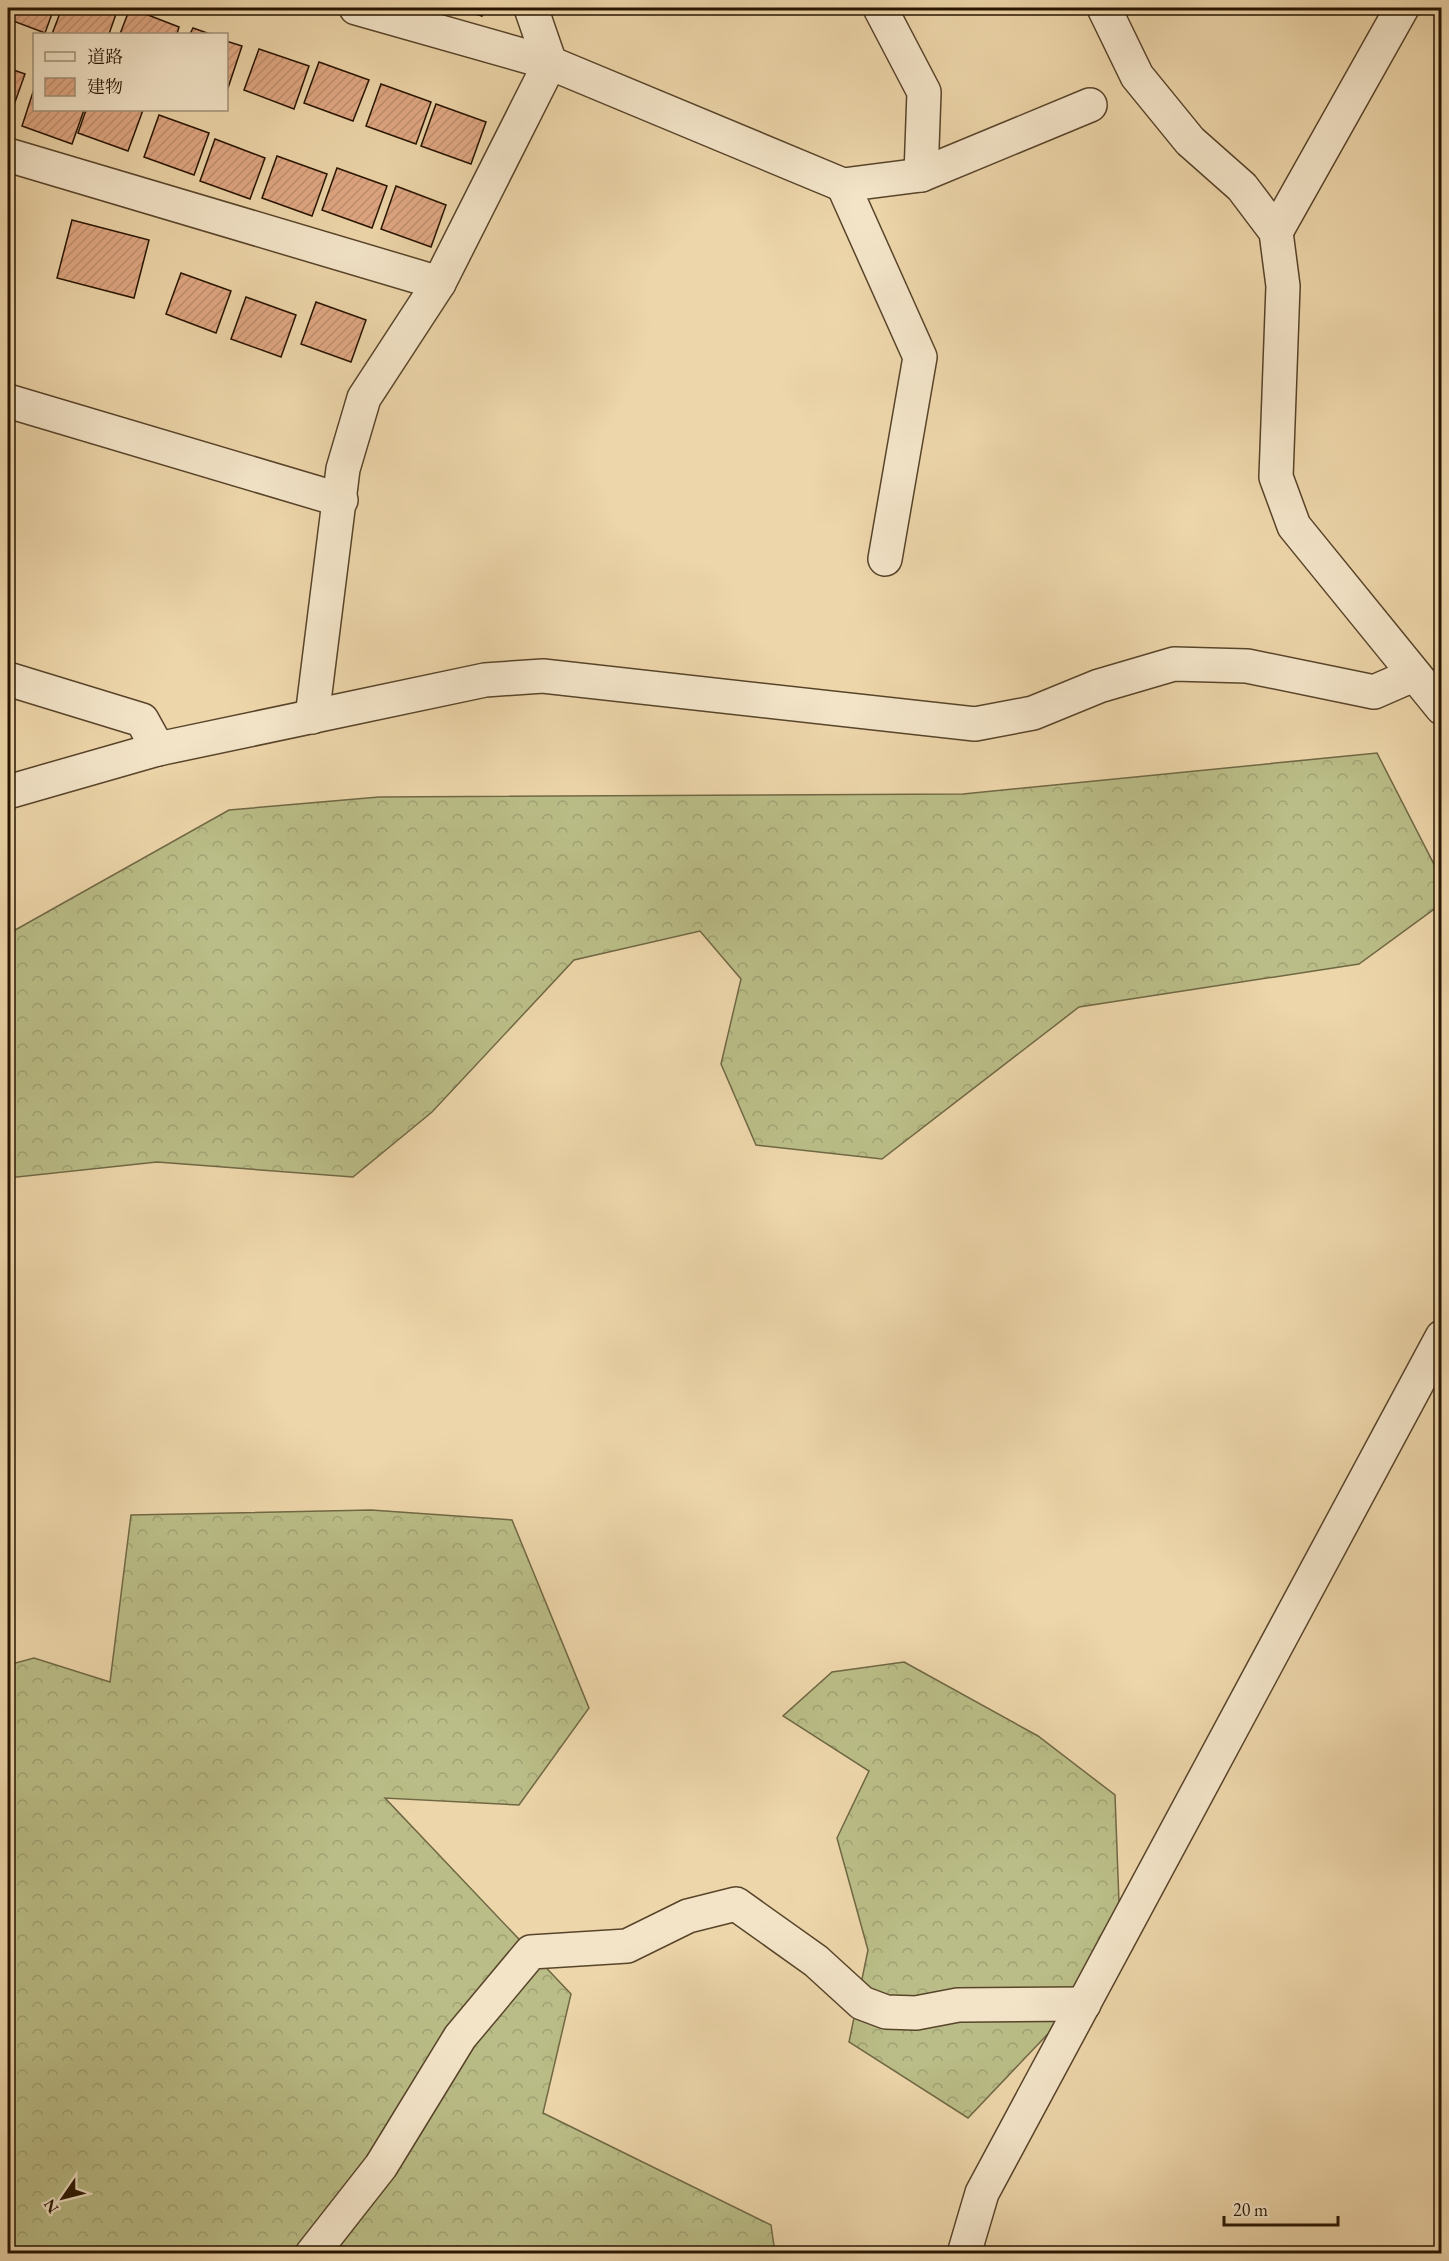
<svg xmlns="http://www.w3.org/2000/svg" width="1449" height="2261" viewBox="0 0 1449 2261" font-family="'EB Garamond','Noto Serif JP',serif">
  <style>
    .forest { fill: url(#forest-crowns); stroke: #706844; stroke-width: 1.5 }
    .building { fill: url(#building-hatch); stroke: #271400; stroke-width: 1.5 }
    .lines { fill: none; stroke-linecap: round; stroke-linejoin: round }
    .minor-casing { stroke: #58442a; stroke-width: 36 }
    .tertiary-casing { stroke: #58442a; stroke-width: 36 }
    .minor { stroke: #f3e4c8; stroke-width: 33 }
    .tertiary { stroke: #f3e4c8; stroke-width: 33 }
  </style>
  <defs>
    <pattern id="forest-crowns" width="20" height="18" patternUnits="userSpaceOnUse" patternTransform="scale(1.5)"><rect width="20" height="18" fill="#babd87"/><path d="M2 6a3 3 0 1 1 6 0M12 15a3 3 0 1 1 6 0" fill="none" stroke="#a0a273"/></pattern>
    <pattern id="building-hatch" width="6" height="6" patternUnits="userSpaceOnUse" patternTransform="scale(1.5)"><rect width="6" height="6" fill="#e0a884"/><path d="M-1 1l2-2M0 6l6-6M5 7l2-2" fill="none" stroke="#c09070"/></pattern>
  </defs>
  <rect width="100%" height="100%" fill="#edd6aa"/>
  <filter id="stains"><feTurbulence type="fractalNoise" baseFrequency=".00333" numOctaves="4"/><feColorMatrix values="0 0 0 0 .2 0 0 0 0 .09 0 0 0 0 .02 0 0 0 .5 -.17"/></filter>
  <radialGradient id="worn" r=".72"><stop offset=".6" stop-color="#630" stop-opacity="0"/><stop offset="1" stop-color="#630" stop-opacity=".3"/></radialGradient>
  <g class="forest">
    <polygon points="1377,753 1441,878 1441,904 1359,964 1079,1007 882,1159 756,1145 721,1064 741,979 700,931 574,960 432,1112 353,1177 157,1162 8,1178 8,934 229,810 379,797 963,794"/>
    <polygon points="371,1510 512,1520 589,1708 519,1805 385,1798 571,1994 543,2113 771,2225 775,2253 8,2254 8,1665 34,1658 110,1682 131,1515"/>
    <polygon points="904,1662 1038,1736 1115,1795 1121,1957 968,2118 849,2042 868,1950 837,1838 869,1771 783,1716 832,1672"/>
  </g>
  <g class="building">
    <polygon points="8,8 54,8 45,33 8,19"/>
    <polygon points="62,8 98,8 116,14 109,34 52,34"/>
    <polygon points="130,8 179,27 177,34 120,34"/>
    <polygon points="458,8 485,8 482,16"/>
    <polygon points="193,28 210,34 190,34"/>
    <polygon points="226,41 242,46 228,88 226,88"/>
    <polygon points="259,49 309,66 294,109 244,90"/>
    <polygon points="319,62 369,80 353,121 304,103"/>
    <polygon points="8,68 25,74 10,116 8,115"/>
    <polygon points="381,84 431,102 416,144 366,126"/>
    <polygon points="34,89 34,110 84,110 72,144 22,126"/>
    <polygon points="436,104 486,122 471,164 421,146"/>
    <polygon points="86,110 143,110 128,151 78,133"/>
    <polygon points="159,115 209,133 194,175 144,157"/>
    <polygon points="215,139 265,158 250,199 200,181"/>
    <polygon points="277,156 327,174 312,216 262,198"/>
    <polygon points="337,168 387,186 372,228 322,210"/>
    <polygon points="396,186 446,205 431,247 381,229"/>
    <polygon points="72,220 149,240 134,298 57,278"/>
    <polygon points="181,273 231,291 216,333 166,314"/>
    <polygon points="246,297 296,315 281,357 231,339"/>
    <polygon points="316,302 366,320 351,362 301,344"/>
  </g>
  <g class="lines">
    <g class="minor-casing">
      <g id="minor">
        <polyline points="356,8 550,63 843,185 921,175 1090,105"/>
        <polyline points="880,8 924,92 921,175"/>
        <polyline points="1104,8 1137,76 1190,141 1242,187 1276,232 1283,286 1276,477 1294,526 1442,708"/>
        <polyline points="8,155 439,283"/>
        <polyline points="843,185 920,357 885,559"/>
        <polyline points="1276,232 1402,8"/>
        <polyline points="8,401 341,500"/>
        <polyline points="8,679 142,720 158,749"/>
        <polyline points="312,717 343,469 364,398 439,283 550,63 531,8"/>
        <polyline points="8,792 158,749 485,680 543,676 975,724 1033,713 1099,686 1174,664 1247,666 1374,692 1413,675"/>
        <polyline points="312,2254 381,2166 460,2037 531,1952 627,1946 688,1916 736,1904 816,1961 862,2003 886,2012 916,2013 958,2005 1084,2004"/>
      </g>
    </g>
    <g class="tertiary-casing">
      <polyline id="tertiary" points="964,2254 982,2193 1442,1337"/>
    </g>
    <use href="#minor" class="minor"/>
    <use href="#tertiary" class="tertiary"/>
  </g>
  <rect width="1449" height="2261" fill="none" stroke="#edd6aa" stroke-width="30"/>
  <rect x="9" y="9" width="1431" height="2243" fill="none" stroke="#271400" stroke-width="3"/>
  <rect x="15" y="15" width="1419" height="2231" fill="none" stroke="#271400" stroke-width="1.5"/>
  <rect x="33" y="33" width="195" height="78" fill="#f3e4c8" stroke="#a19178" stroke-width="1.5"/>
  <rect x="45" y="52" width="30" height="9" fill="#f3e4c8" stroke="#a19178" stroke-width="1.5"/>
  <text x="87" y="63" font-size="18" fill="#271400">道路</text>
  <rect x="45" y="78" width="30" height="18" fill="url(#building-hatch)" stroke="#a19178" stroke-width="1.5"/>
  <text x="87" y="93" font-size="18" fill="#271400">建物</text>
  <g transform="translate(63 2198) rotate(235)" stroke="#f3e4c8" stroke-width="4.5" paint-order="stroke">
  <path d="M0-4.5L10 22L0 15L-10 22Z" fill="#271400"/>
  <text y="-9" font-size="16" font-weight="bold" text-anchor="middle" fill="#271400">N</text>
  </g>
  <path d="M1224 2216v9h114v-9" fill="none" stroke="#271400" stroke-width="3"/>
  <text x="1233" y="2216" font-size="18" fill="#271400" stroke="#f3e4c8" stroke-width="4.5" paint-order="stroke">20 m</text>
  <rect width="100%" height="100%" filter="url(#stains)"/>
  <rect width="100%" height="100%" fill="url(#worn)"/>
</svg>
